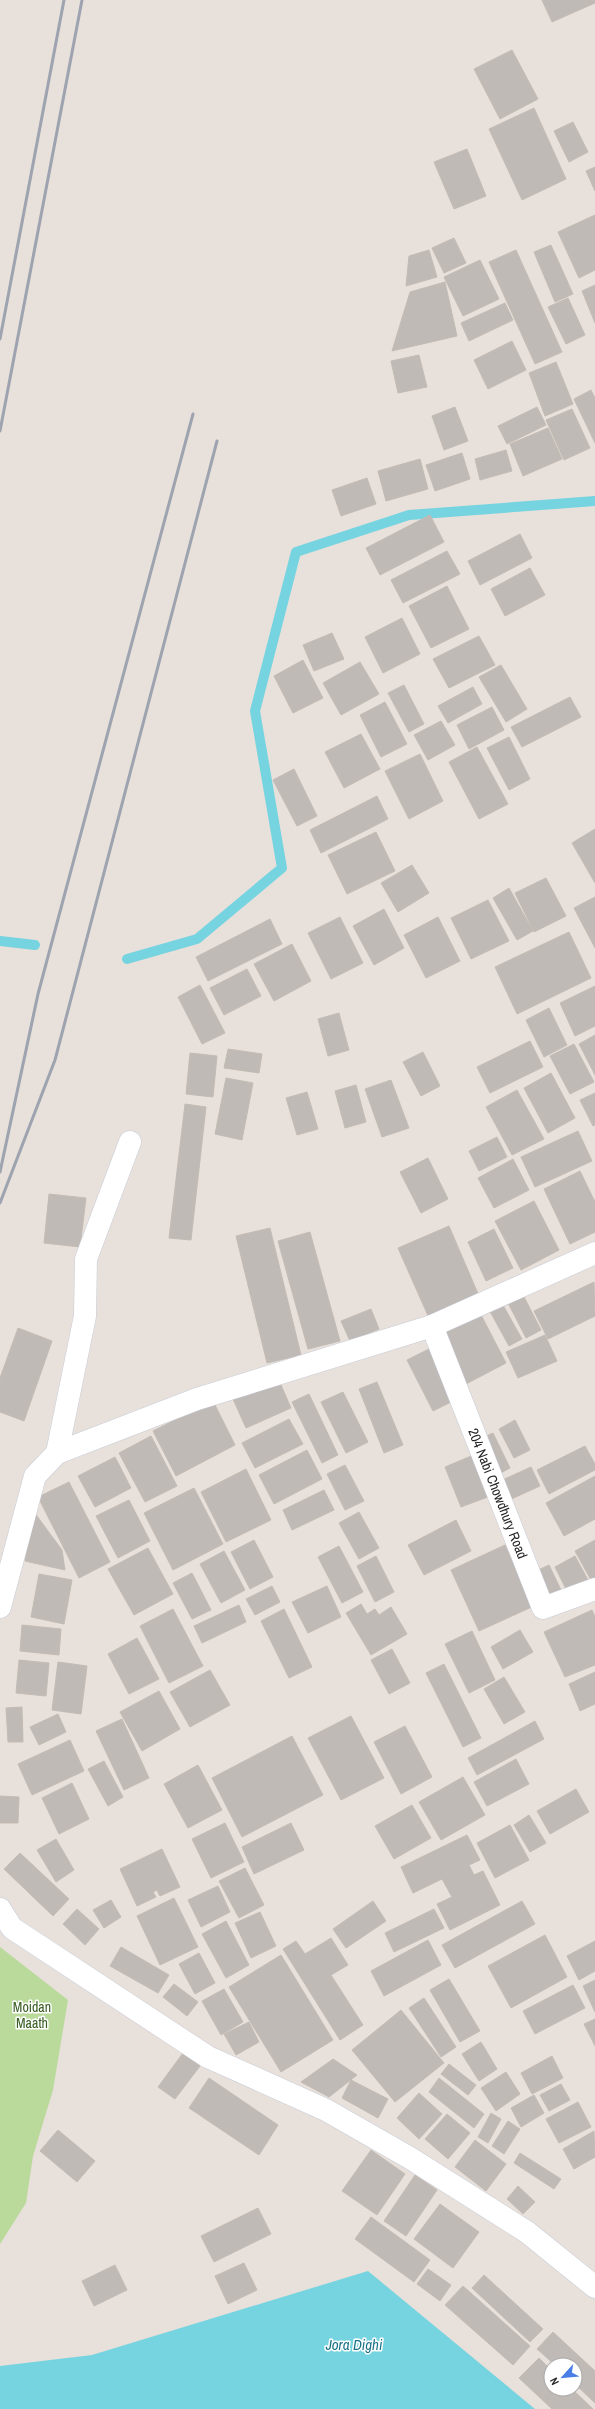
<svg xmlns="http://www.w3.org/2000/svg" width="595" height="2409" viewBox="0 0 595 2409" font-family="'Archivo Narrow',sans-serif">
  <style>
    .green { fill: #bada9b }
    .water { fill: #76d4e1 }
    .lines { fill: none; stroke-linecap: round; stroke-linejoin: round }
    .stream { stroke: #76d4e1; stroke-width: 10 }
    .building { fill: #c0bab6; stroke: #c3bbb4 }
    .street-casing { stroke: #c8cdd8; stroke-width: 23 }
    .street { stroke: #fff; stroke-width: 22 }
    .rail { stroke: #9da3af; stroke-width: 3 }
    .labels { text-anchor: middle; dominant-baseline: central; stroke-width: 3; stroke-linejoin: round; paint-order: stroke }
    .street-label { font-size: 14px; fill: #272727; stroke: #fff }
    .park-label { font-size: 14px; fill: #355b20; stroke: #fff }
    .water-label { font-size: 15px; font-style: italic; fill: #1a7288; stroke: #fff }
  </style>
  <rect width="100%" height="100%" fill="#e8e0da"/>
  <polygon class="green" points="0,1947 68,2000 53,2090 33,2156 26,2203 0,2244"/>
  <polygon class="water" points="368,2271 535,2409 0,2409 0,2366 92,2355"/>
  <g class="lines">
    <g class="stream">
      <polyline points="0,941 35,945"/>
      <polyline points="127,959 197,939 282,868 255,711 296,552 409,515 595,501"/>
    </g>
  </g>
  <g class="building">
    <polygon points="542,0 595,0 595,3 552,22"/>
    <polygon points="512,50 538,99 500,119 474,69"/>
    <polygon points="534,108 566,179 522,200 489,129"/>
    <polygon points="573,122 588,152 569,162 554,131"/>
    <polygon points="467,149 486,196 454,209 434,162"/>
    <polygon points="595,167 595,191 586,171"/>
    <polygon points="595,215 595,270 579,278 558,232"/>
    <polygon points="454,238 466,263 444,273 432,248"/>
    <polygon points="551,245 573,294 555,302 534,252"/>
    <polygon points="429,250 437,277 406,286 409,256"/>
    <polygon points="516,250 562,352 535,364 489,262"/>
    <polygon points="480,260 499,299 463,316 444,277"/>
    <polygon points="445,282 457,336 392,351 410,292"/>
    <polygon points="595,285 595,323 582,291"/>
    <polygon points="568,298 585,335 566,344 548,307"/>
    <polygon points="505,303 513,320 469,341 461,323"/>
    <polygon points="512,341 526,370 488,389 474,360"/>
    <polygon points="419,355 427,387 398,393 391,361"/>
    <polygon points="556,362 573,404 545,416 529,373"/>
    <polygon points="591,390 595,398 595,443 574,399"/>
    <polygon points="455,407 468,441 444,450 432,416"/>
    <polygon points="537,407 546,425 507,444 498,426"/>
    <polygon points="572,409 590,448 564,460 546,420"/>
    <polygon points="548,428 562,459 523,476 510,444"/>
    <polygon points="506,450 512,471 480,480 475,459"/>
    <polygon points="462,453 470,479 435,491 426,465"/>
    <polygon points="420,459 428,489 386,501 378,471"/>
    <polygon points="367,478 376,504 341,516 332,490"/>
    <polygon points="430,515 444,542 380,575 366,548"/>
    <polygon points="520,534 532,558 480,585 468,561"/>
    <polygon points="447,551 460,574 403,603 391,580"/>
    <polygon points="530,568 545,595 505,616 491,589"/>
    <polygon points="447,586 469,629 431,648 409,606"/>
    <polygon points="402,618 420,654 383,673 365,637"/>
    <polygon points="332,633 344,659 314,671 303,645"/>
    <polygon points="479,636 495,665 449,688 433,659"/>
    <polygon points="303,660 323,698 293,713 274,676"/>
    <polygon points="360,662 379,694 341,715 323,683"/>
    <polygon points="501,665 527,709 506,722 479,677"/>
    <polygon points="404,685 424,724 409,732 388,693"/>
    <polygon points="473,687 482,704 448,723 438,706"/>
    <polygon points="570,697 581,717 522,747 511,727"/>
    <polygon points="385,702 407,744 381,757 360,715"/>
    <polygon points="492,707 504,730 469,749 457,725"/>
    <polygon points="441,721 455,745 428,760 414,735"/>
    <polygon points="361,734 380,769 344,788 325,752"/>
    <polygon points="509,737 530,779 509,790 487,748"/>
    <polygon points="477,747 508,804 479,819 449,762"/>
    <polygon points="420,754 443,801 409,819 385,771"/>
    <polygon points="294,769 317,816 297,826 273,780"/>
    <polygon points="377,796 388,819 321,853 310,830"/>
    <polygon points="595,829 595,883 572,843"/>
    <polygon points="376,832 395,871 347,894 328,855"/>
    <polygon points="412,865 429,893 398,912 381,883"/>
    <polygon points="546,878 566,916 534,932 515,893"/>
    <polygon points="509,888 533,931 517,940 493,898"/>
    <polygon points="595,897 595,948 574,908"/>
    <polygon points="488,900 509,941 471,959 451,918"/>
    <polygon points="384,909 404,948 374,965 353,926"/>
    <polygon points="340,917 363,963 331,979 308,933"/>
    <polygon points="438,917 460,961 426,978 404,935"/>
    <polygon points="270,919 282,944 208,981 196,957"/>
    <polygon points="569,932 591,978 517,1014 495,967"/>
    <polygon points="292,944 311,981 274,1001 254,964"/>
    <polygon points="247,969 261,996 224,1015 210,988"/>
    <polygon points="200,985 225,1033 202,1044 178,997"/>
    <polygon points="595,986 595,1026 575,1036 560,1003"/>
    <polygon points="549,1008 567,1045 544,1057 526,1020"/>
    <polygon points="339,1013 349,1050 328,1056 318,1019"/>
    <polygon points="595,1035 595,1075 579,1044"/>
    <polygon points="530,1041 543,1067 490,1093 477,1067"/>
    <polygon points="574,1044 594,1082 570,1094 550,1056"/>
    <polygon points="228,1049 262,1054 259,1073 224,1068"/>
    <polygon points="423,1052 440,1086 421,1096 403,1062"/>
    <polygon points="190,1053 217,1056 213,1097 186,1094"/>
    <polygon points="551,1073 575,1118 548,1133 524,1088"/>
    <polygon points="226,1078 253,1083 242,1140 215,1134"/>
    <polygon points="391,1080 409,1128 382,1137 365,1089"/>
    <polygon points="356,1085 366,1122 345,1128 335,1091"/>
    <polygon points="517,1090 544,1139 512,1155 486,1107"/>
    <polygon points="307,1092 318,1129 297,1135 286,1098"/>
    <polygon points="595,1093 595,1125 593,1126 580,1100"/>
    <polygon points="185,1104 206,1107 191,1240 169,1238"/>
    <polygon points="578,1131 592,1161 535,1187 521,1157"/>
    <polygon points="497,1137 507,1157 479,1171 469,1151"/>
    <polygon points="428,1158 448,1199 421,1213 400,1172"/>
    <polygon points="513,1159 529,1190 494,1208 478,1178"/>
    <polygon points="580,1171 595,1202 595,1232 570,1244 544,1189"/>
    <polygon points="49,1194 86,1198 80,1247 44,1243"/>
    <polygon points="534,1201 559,1250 521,1270 495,1221"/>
    <polygon points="449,1226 479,1296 429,1318 398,1248"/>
    <polygon points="270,1228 301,1355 267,1363 236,1236"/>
    <polygon points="494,1229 513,1268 486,1281 468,1242"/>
    <polygon points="310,1232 340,1341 308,1349 278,1241"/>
    <polygon points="594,1282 595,1316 548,1339 534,1311"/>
    <polygon points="520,1289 541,1330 526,1338 505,1297"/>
    <polygon points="499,1298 522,1339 509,1346 486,1304"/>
    <polygon points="371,1309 379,1329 350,1341 341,1321"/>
    <polygon points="480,1313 506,1363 464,1385 438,1334"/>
    <polygon points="18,1328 52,1341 24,1421 0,1412 0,1378"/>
    <polygon points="545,1335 557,1361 518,1378 506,1352"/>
    <polygon points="433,1347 459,1398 433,1411 407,1360"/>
    <polygon points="278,1378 291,1408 246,1428 233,1399"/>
    <polygon points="377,1382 403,1445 384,1453 359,1389"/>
    <polygon points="343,1392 368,1442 346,1453 321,1402"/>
    <polygon points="309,1394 338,1455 322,1463 292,1402"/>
    <polygon points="213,1401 235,1445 176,1476 153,1431"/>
    <polygon points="289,1419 303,1444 255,1468 242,1443"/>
    <polygon points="515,1420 530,1450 514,1458 499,1429"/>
    <polygon points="493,1433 510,1468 499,1474 482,1438"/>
    <polygon points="151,1436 177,1486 145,1502 119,1453"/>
    <polygon points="585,1446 595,1464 595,1470 549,1494 537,1470"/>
    <polygon points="307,1450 322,1479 274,1504 259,1475"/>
    <polygon points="476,1454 493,1495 461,1507 445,1467"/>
    <polygon points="115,1457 131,1488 95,1507 78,1476"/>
    <polygon points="345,1465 364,1501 345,1510 327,1474"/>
    <polygon points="531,1467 540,1486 507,1501 498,1482"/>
    <polygon points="246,1469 271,1520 226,1542 201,1492"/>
    <polygon points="595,1476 595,1519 564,1536 546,1503"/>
    <polygon points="69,1482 110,1562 79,1578 38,1497"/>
    <polygon points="194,1488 223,1544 173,1570 144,1513"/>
    <polygon points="324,1490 334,1510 292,1530 283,1510"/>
    <polygon points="129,1500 150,1541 118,1558 96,1516"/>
    <polygon points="34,1512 62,1550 65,1570 25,1561"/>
    <polygon points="359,1512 379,1548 359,1559 339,1523"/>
    <polygon points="456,1520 471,1551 424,1575 408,1545"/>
    <polygon points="254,1540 273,1577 250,1589 231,1552"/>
    <polygon points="595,1540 595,1577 591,1580 575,1551"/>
    <polygon points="505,1545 534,1606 479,1631 451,1570"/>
    <polygon points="339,1546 363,1592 342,1603 318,1557"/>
    <polygon points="148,1548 173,1594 134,1615 108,1569"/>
    <polygon points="224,1551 245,1590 221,1603 200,1564"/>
    <polygon points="376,1556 394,1592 375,1602 357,1566"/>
    <polygon points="575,1556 588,1580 567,1591 555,1567"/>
    <polygon points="549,1565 561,1590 544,1598 532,1573"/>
    <polygon points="192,1573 211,1610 192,1619 173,1583"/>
    <polygon points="39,1574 72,1580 64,1624 31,1617"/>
    <polygon points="272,1586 280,1602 255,1615 246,1599"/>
    <polygon points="327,1586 341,1617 308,1633 292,1602"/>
    <polygon points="361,1604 367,1614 375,1609 379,1615 391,1607 407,1634 371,1655 346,1613"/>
    <polygon points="239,1605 246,1622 202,1643 194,1626"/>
    <polygon points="173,1609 203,1666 169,1683 140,1626"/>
    <polygon points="284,1609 312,1667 289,1678 261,1621"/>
    <polygon points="592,1610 595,1617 595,1665 565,1677 544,1632"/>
    <polygon points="22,1625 61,1629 59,1655 20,1651"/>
    <polygon points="520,1630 533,1652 503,1669 491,1647"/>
    <polygon points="472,1631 495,1680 469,1693 445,1644"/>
    <polygon points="137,1638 159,1679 129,1694 108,1654"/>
    <polygon points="392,1649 410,1683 389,1694 371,1660"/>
    <polygon points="19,1660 49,1663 46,1696 16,1693"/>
    <polygon points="58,1662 87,1666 81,1714 52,1710"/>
    <polygon points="444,1664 481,1738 463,1747 426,1673"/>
    <polygon points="210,1670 230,1705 190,1727 170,1692"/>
    <polygon points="595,1672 595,1704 580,1711 569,1684"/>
    <polygon points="504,1677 525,1712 504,1724 484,1689"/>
    <polygon points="159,1691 180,1729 142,1751 120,1712"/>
    <polygon points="22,1707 23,1742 8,1742 6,1708"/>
    <polygon points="58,1714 66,1732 39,1745 30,1727"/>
    <polygon points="351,1716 384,1778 341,1800 308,1738"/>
    <polygon points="122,1719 149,1778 124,1790 96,1731"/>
    <polygon points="535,1721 544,1739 477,1775 468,1758"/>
    <polygon points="405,1726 432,1777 401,1794 374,1742"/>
    <polygon points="292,1736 323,1795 242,1837 212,1778"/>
    <polygon points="70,1740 84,1771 32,1795 18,1764"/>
    <polygon points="516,1759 529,1784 487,1806 474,1782"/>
    <polygon points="104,1761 123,1797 108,1806 88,1769"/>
    <polygon points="198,1765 222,1810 188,1828 164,1784"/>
    <polygon points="463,1777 485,1815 441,1840 419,1802"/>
    <polygon points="72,1783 89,1819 59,1834 42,1798"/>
    <polygon points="576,1789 589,1812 550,1834 537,1811"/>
    <polygon points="0,1796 19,1797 18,1823 0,1823"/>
    <polygon points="412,1805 431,1838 394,1859 375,1826"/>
    <polygon points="529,1815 546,1843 530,1852 514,1825"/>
    <polygon points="225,1823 244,1862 211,1878 192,1839"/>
    <polygon points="291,1823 304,1850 254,1874 242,1847"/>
    <polygon points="510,1825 529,1860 495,1878 477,1843"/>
    <polygon points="467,1835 480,1860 469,1865 474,1875 483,1871 500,1905 450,1930 437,1904 452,1897 442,1879 413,1893 401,1867"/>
    <polygon points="56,1839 74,1870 56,1882 37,1850"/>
    <polygon points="162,1849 180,1887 160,1896 157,1890 153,1892 156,1897 137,1906 120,1869"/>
    <polygon points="20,1853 69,1899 53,1916 4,1869"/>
    <polygon points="245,1868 264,1905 239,1918 219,1881"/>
    <polygon points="218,1886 230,1912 201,1927 188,1900"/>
    <polygon points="174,1898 198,1947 160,1965 137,1916"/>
    <polygon points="111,1900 121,1917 104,1928 93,1910"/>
    <polygon points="373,1901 386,1921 346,1948 333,1929"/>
    <polygon points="522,1901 535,1924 455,1968 442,1945"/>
    <polygon points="77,1909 99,1929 85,1945 63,1924"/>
    <polygon points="434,1909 444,1928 394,1952 385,1933"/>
    <polygon points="260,1912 276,1946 251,1958 235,1923"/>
    <polygon points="226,1921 249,1965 226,1978 202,1934"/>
    <polygon points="545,1935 567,1977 511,2008 488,1966"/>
    <polygon points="331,1938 348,1965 331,1975 363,2025 340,2040 283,1949 296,1941 305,1954"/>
    <polygon points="428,1940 441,1965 384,1996 371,1971"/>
    <polygon points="595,1941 595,1971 579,1980 567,1956"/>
    <polygon points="121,1947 169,1975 158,1993 110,1966"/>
    <polygon points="199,1953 215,1983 195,1994 179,1964"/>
    <polygon points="281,1955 333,2040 281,2072 229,1987"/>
    <polygon points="449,1979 480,2031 460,2042 430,1990"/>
    <polygon points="595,1980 595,2012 583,1986"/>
    <polygon points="174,1984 198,2002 187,2016 163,1997"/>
    <polygon points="573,1985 585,2008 535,2034 523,2011"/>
    <polygon points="224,1989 243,2022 221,2035 202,2001"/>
    <polygon points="424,1998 456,2047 441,2057 409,2008"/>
    <polygon points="401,2010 444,2063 395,2102 352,2050"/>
    <polygon points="595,2019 595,2046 584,2024"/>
    <polygon points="249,2022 259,2042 236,2055 224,2034"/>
    <polygon points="481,2042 497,2069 479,2081 462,2054"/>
    <polygon points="183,2053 200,2066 175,2099 158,2087"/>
    <polygon points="552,2056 563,2078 532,2094 521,2073"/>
    <polygon points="333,2059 357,2075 329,2097 301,2082"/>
    <polygon points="449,2064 476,2085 468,2095 441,2074"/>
    <polygon points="506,2072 520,2094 496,2111 481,2088"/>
    <polygon points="209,2078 278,2125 259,2155 189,2108"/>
    <polygon points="439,2078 484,2114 474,2128 429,2092"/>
    <polygon points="351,2080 388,2099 378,2118 342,2098"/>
    <polygon points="561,2084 570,2100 549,2111 540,2095"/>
    <polygon points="419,2093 442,2114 419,2139 397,2118"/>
    <polygon points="534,2095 544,2113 521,2127 511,2108"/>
    <polygon points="578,2102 591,2127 559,2143 546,2119"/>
    <polygon points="491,2113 501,2119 488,2143 478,2137"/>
    <polygon points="447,2114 470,2133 448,2159 425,2139"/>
    <polygon points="508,2121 520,2129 504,2154 492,2146"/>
    <polygon points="58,2130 95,2161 77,2182 40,2151"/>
    <polygon points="594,2131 595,2157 574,2169 563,2149"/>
    <polygon points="475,2140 506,2164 486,2191 455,2167"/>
    <polygon points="371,2150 405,2174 377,2215 342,2191"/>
    <polygon points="520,2153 561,2179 554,2189 514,2163"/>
    <polygon points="415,2175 437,2190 406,2236 384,2221"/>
    <polygon points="518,2186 535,2202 523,2214 507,2199"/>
    <polygon points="440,2204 479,2232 453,2268 414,2239"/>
    <polygon points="258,2208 271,2234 214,2262 201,2236"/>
    <polygon points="371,2217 430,2260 414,2282 355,2239"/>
    <polygon points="244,2263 257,2290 228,2304 215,2276"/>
    <polygon points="115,2265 127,2290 94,2306 82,2281"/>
    <polygon points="428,2269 451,2285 440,2301 417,2284"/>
    <polygon points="484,2275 543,2329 530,2342 472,2288"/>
    <polygon points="463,2286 530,2346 513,2365 445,2305"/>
    <polygon points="553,2332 595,2371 595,2403 575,2384 575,2365 555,2365 537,2349"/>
    <polygon points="539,2358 551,2370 551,2389 572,2389 593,2409 552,2409 519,2378"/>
  </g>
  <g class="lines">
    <g class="street-casing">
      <g id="street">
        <path id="s1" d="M432 1326 543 1608 595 1589"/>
        <polyline points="57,1453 85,1316 86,1259 130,1142"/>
        <polyline points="0,1607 35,1476 57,1453 197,1399 432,1326 595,1253"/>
        <polyline points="0,1909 12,1928 208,2057 326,2110 410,2158 527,2232 595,2287"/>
      </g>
    </g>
    <use href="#street" class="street"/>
    <g class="rail">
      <polyline points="0,339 64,0"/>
      <polyline points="0,431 82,0"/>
      <polyline points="0,1172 38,994 193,414"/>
      <polyline points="0,1203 55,1060 217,441"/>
    </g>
  </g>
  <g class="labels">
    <g class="street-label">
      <text stroke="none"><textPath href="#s1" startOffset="180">204 Nabi Chowdhury Road</textPath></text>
    </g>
    <g class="park-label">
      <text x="32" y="2007">Moidan<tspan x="32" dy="16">Maath</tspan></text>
    </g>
    <g class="water-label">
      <text x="354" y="2344">Jora Dighi</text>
    </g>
  </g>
  <g transform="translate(563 2377) rotate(243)"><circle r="19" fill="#ffffff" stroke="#a9a9a9"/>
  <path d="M0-3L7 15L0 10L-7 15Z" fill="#497ee6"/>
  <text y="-6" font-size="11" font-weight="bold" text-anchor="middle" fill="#272727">N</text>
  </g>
</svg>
